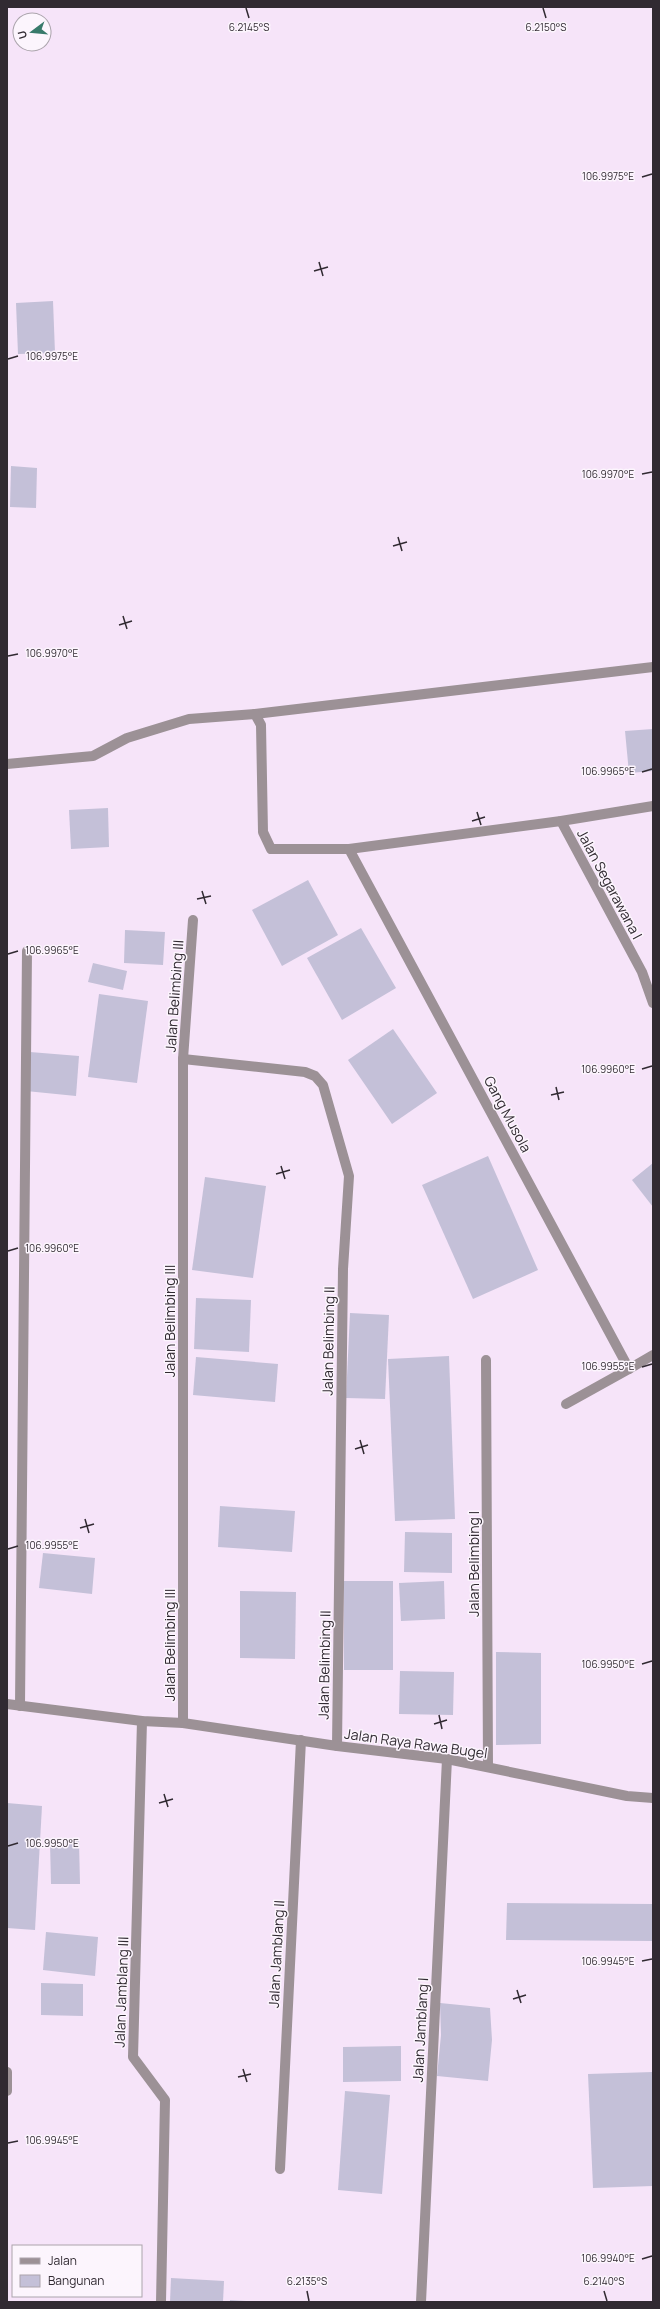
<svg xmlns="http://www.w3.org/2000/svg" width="660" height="2309" viewBox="0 0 660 2309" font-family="Manrope,sans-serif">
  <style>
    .building { fill: #c4c0d8 }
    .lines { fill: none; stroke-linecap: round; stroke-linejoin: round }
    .minor { stroke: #9c9196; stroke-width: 10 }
    .ticks { fill: none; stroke: #312a32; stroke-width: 1.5 }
    .labels { text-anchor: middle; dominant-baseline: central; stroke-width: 3; stroke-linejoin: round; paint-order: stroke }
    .street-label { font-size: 14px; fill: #312a32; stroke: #fcf5fd }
    .ticks-label { font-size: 10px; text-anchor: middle; fill: #312a32; stroke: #fcf5fd; stroke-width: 3; stroke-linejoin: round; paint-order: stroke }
  </style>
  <rect width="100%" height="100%" fill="#f6e4f9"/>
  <g class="building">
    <polygon points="53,301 55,353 18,354 16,303"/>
    <polygon points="11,466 37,468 36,508 10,507"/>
    <polygon points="653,729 653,771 629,773 625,731"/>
    <polygon points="108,808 109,847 71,849 69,810"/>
    <polygon points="308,880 338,935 282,966 252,910"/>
    <polygon points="361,928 396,988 342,1020 307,958"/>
    <polygon points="125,930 165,932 163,965 124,963"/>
    <polygon points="93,963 127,971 123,990 88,982"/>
    <polygon points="99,994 148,1001 137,1083 88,1077"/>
    <polygon points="393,1029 437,1093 392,1124 348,1060"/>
    <polygon points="30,1052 79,1056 76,1096 26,1091"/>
    <polygon points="488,1156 538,1270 473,1299 422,1185"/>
    <polygon points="653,1163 653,1207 632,1180"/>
    <polygon points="205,1177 266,1186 253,1278 192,1270"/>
    <polygon points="196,1298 251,1300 249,1352 194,1349"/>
    <polygon points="350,1313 389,1315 385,1399 346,1398"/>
    <polygon points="449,1356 455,1519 395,1521 388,1359"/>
    <polygon points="196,1357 278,1364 275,1402 193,1395"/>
    <polygon points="220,1506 295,1511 292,1552 218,1547"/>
    <polygon points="405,1532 452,1533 452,1573 404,1572"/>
    <polygon points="43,1553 95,1558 92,1594 39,1588"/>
    <rect x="344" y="1581" width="49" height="89"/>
    <polygon points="444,1581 445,1619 401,1621 399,1583"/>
    <polygon points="240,1591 296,1592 295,1659 240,1658"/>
    <polygon points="496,1652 541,1653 541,1744 496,1745"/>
    <polygon points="400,1671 454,1672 453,1715 399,1714"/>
    <polygon points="7,1803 42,1806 35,1930 7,1928"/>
    <polygon points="79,1841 80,1884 51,1884 50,1842"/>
    <polygon points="507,1903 653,1904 653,1941 506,1940"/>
    <polygon points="46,1932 98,1937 95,1976 43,1970"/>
    <polygon points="41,1983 83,1984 83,2016 41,2015"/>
    <polygon points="440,2003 490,2008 492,2040 488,2081 437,2076 441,2035"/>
    <polygon points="401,2046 401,2081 343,2082 343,2047"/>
    <polygon points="653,2072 653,2186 593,2188 588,2074"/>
    <polygon points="345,2091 390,2095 382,2194 338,2190"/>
    <polygon points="171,2278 224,2281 223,2302 170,2302"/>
    <polygon points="230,2300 246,2301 246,2302 230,2302"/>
  </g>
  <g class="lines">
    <g class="minor">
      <polyline points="255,714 653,667"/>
      <polyline points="7,764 93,756 127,738 189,719 255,714 261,725 263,832 271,849 349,849 561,821 653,806"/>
      <polyline points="561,821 642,972 653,1003"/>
      <polyline points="349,849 629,1369 653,1355"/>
      <polyline points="183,1059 305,1072 315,1076 323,1085 349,1176 343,1269 337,1746"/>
      <polyline points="486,1360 488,1767"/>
      <polyline points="566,1404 629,1369"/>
      <polyline points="7,1704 142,1721 183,1723 337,1746 447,1759 627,1796 653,1798"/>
      <polyline points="20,1706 27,951"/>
      <polyline points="142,1721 133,2057 165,2100 161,2302"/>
      <polyline points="183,1723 183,1059 193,920"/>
      <polyline points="7,2072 7,2091"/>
      <polyline points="280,2169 301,1740"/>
      <polyline points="421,2302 447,1759"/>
    </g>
  </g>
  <path class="ticks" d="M246 8 249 18M543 8 546 18M642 177 652 174M319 262 323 276M314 271 328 267M8 359 18 356M642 474 652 472M398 537 402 551M393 546 407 542M123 616 127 629M119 625 132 621M8 656 18 654M642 772 652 769M477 812 481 825M472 821 485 817M202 891 206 904M197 899 211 896M8 954 18 951M642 1069 652 1066M556 1087 559 1100M551 1095 564 1092M281 1166 285 1179M276 1174 290 1170M8 1251 18 1248M642 1367 652 1364M360 1440 364 1454M355 1449 368 1445M85 1519 89 1533M80 1528 94 1524M8 1549 18 1546M642 1664 652 1661M439 1715 442 1729M434 1724 447 1720M164 1794 168 1807M159 1803 173 1799M8 1846 18 1843M642 1961 652 1959M517 1990 521 2003M513 1999 526 1995M243 2069 247 2082M238 2077 251 2074M8 2143 18 2141M642 2259 652 2256M307 2291 309 2301M604 2291 607 2301"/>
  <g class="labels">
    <g class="street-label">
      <text transform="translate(610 884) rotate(62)">Jalan Segarawana I</text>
      <text transform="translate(174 996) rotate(-86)">Jalan Belimbing III</text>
      <text transform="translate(508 1114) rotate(62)">Gang Musola</text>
      <text transform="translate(169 1321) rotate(-90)">Jalan Belimbing III</text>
      <text transform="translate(328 1341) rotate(-89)">Jalan Belimbing II</text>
      <text transform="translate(473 1564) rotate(-90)">Jalan Belimbing I</text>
      <text transform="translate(169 1645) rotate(-90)">Jalan Belimbing III</text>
      <text transform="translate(324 1665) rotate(-89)">Jalan Belimbing II</text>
      <text transform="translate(416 1743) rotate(8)">Jalan Raya Rawa Bugel</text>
      <text transform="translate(276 1954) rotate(-87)">Jalan Jamblang II</text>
      <text transform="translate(121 1992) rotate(-88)">Jalan Jamblang III</text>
      <text transform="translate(420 2030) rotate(-87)">Jalan Jamblang I</text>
    </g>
  </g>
  <g class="ticks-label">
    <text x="249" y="31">6.2145°S</text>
    <text x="546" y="31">6.2150°S</text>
    <text x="608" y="180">106.9975°E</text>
    <text x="52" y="360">106.9975°E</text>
    <text x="608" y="478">106.9970°E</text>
    <text x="52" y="657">106.9970°E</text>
    <text x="608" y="775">106.9965°E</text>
    <text x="52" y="954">106.9965°E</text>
    <text x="608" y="1073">106.9960°E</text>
    <text x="52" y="1252">106.9960°E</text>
    <text x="608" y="1370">106.9955°E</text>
    <text x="52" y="1549">106.9955°E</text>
    <text x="608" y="1668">106.9950°E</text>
    <text x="52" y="1847">106.9950°E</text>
    <text x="608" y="1965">106.9945°E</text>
    <text x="52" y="2144">106.9945°E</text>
    <text x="608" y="2262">106.9940°E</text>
    <text x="307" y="2285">6.2135°S</text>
    <text x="604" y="2285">6.2140°S</text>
  </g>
  <rect width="660" height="2309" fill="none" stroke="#312a32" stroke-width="16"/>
  <rect x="12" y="2245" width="130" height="52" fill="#fcf5fd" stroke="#aba4ac"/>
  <rect x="20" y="2258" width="20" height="6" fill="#9c9196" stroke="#aba4ac"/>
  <text x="48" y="2265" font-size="12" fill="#312a32">Jalan</text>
  <rect x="20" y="2275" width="20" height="12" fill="#c4c0d8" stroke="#aba4ac"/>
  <text x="48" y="2285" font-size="12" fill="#312a32">Bangunan</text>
  <g transform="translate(32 32) rotate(254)"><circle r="19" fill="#fcf5fd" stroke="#aba4ac"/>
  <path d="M0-3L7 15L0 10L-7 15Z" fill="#387a6b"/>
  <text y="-6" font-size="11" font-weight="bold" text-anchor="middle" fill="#312a32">U</text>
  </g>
</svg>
